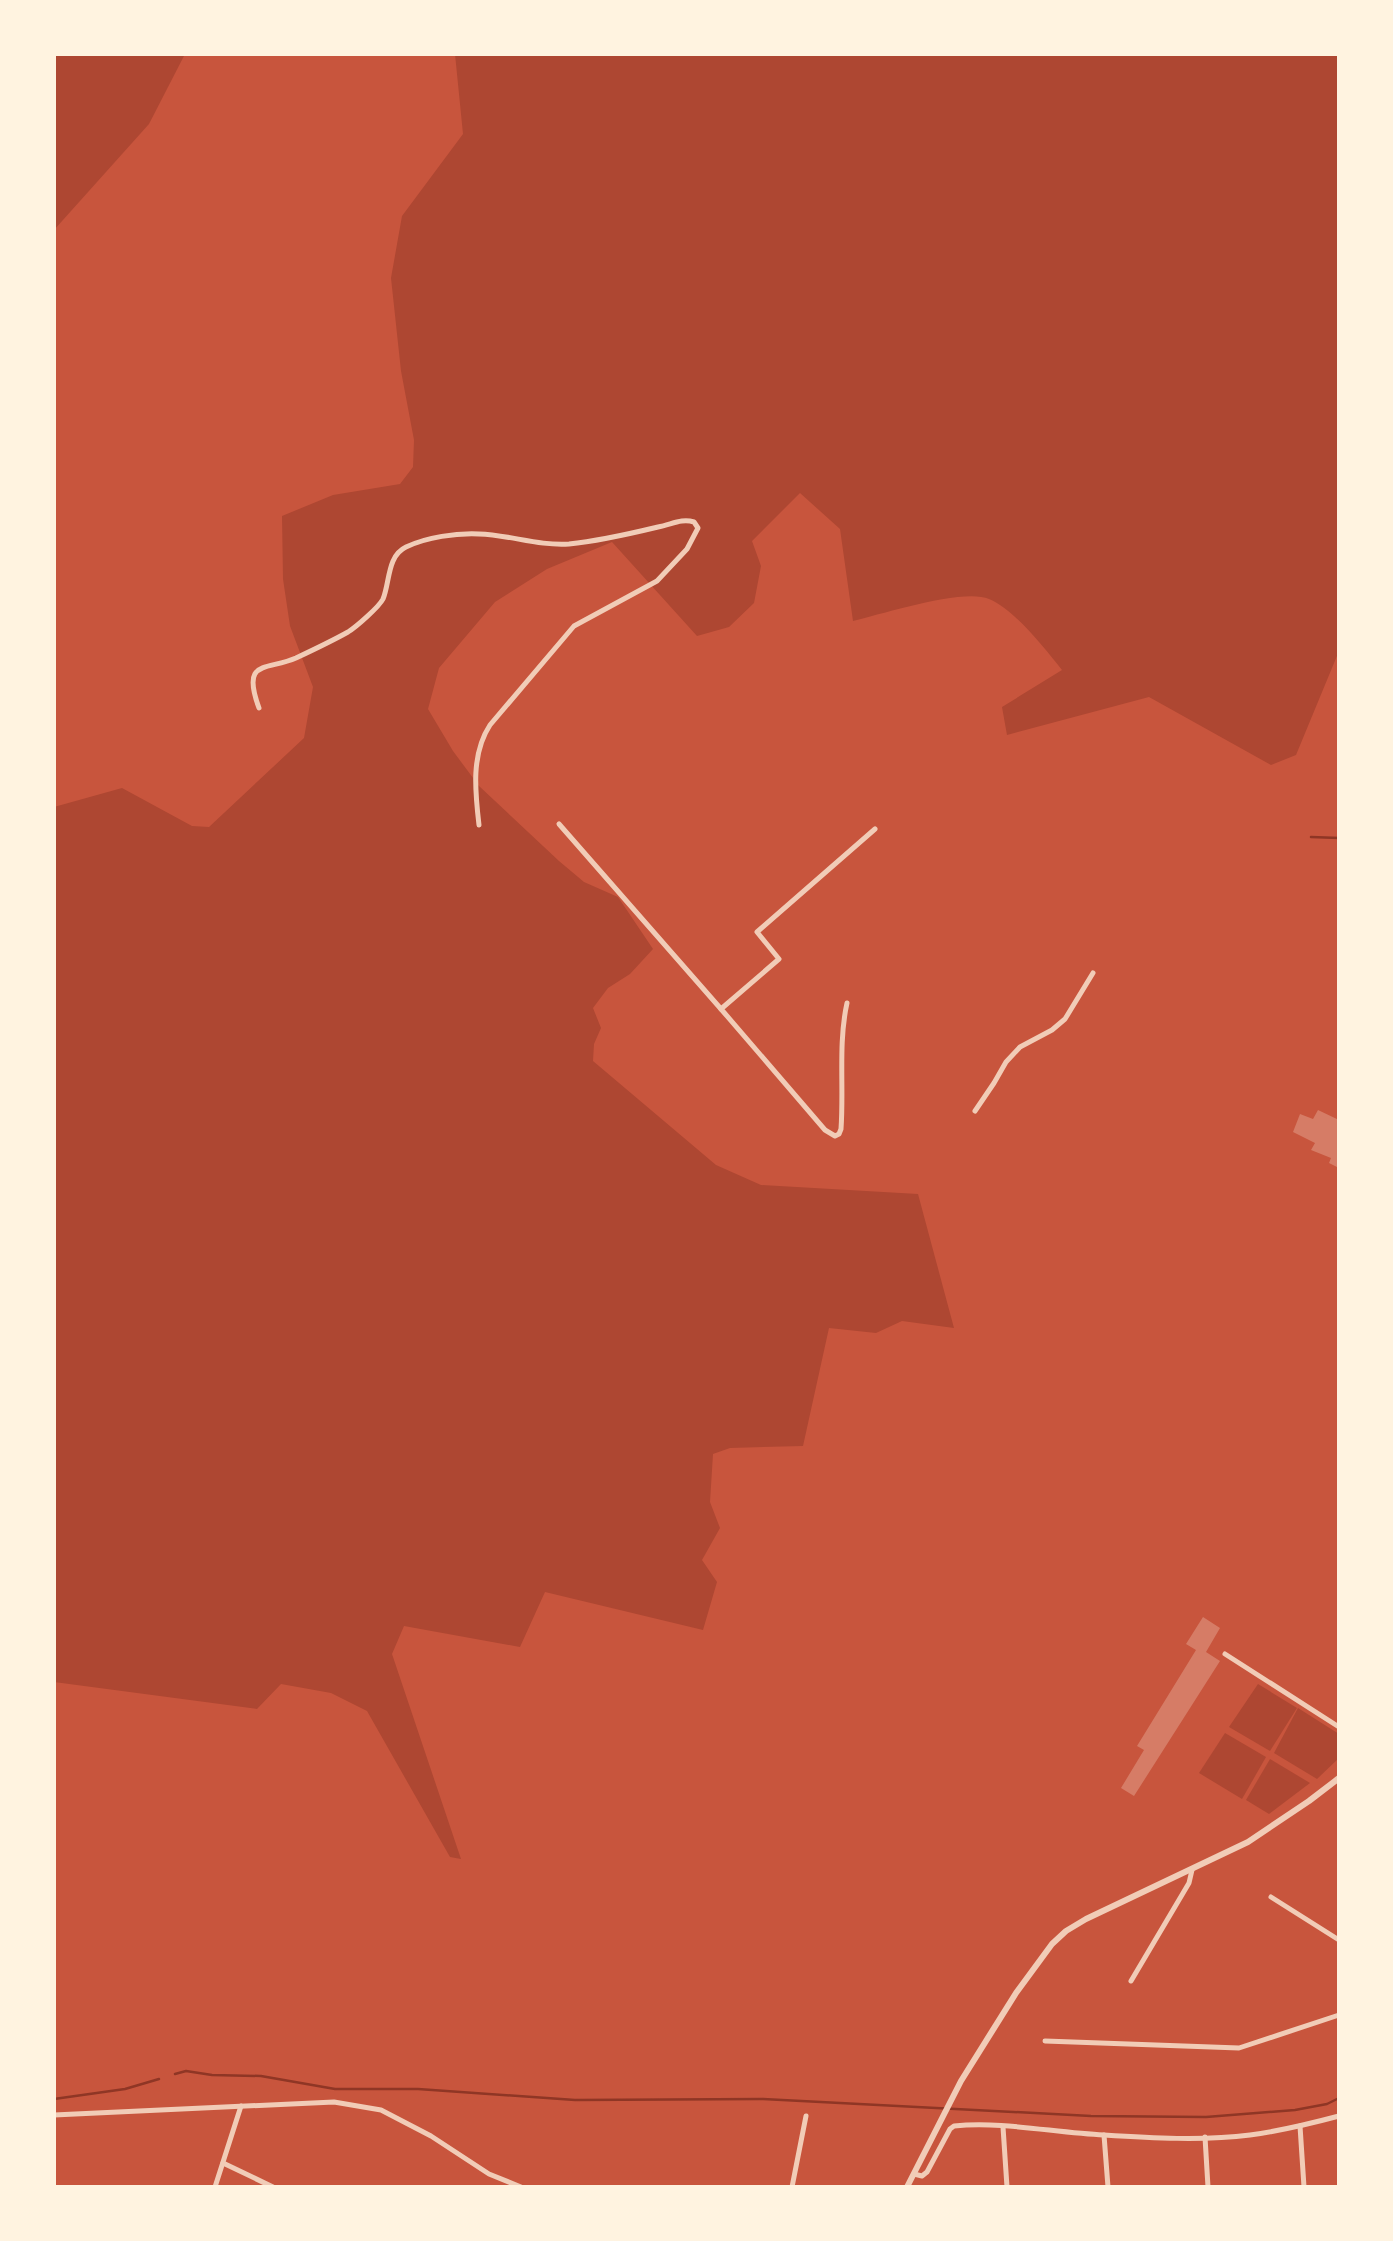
<svg xmlns="http://www.w3.org/2000/svg" width="1393" height="2241" viewBox="0 0 1393 2241" font-family="'Fira Sans',sans-serif">
  <style>
    .green { fill: #ae4732 }
    .lines { fill: none; stroke-linecap: round; stroke-linejoin: round }
    .stream { stroke: #8f3625; stroke-width: 2.5 }
    .building { fill: #d67c66 }
    .minor { stroke: #f1ccb7; stroke-width: 5 }
    .tertiary { stroke: #f1ccb7; stroke-width: 6 }
  </style>
  <rect width="100%" height="100%" fill="#c8553d"/>
  <g class="green">
    <polygon points="54,54 185,54 149,124 54,230"/>
    <path d="M455 54H1339V651L1296 755 1271 765 1149 697 1007 735 1002 707 1062 670C1045 649 1014 609 989 599 963 588 883 614 853 621L840 529 800 493 752 541 761 566 754 603 729 627 697 636 612 542 547 569 495 602 439 668 428 709 453 751 479 786 559 861 584 882 618 897 653 949 630 974 608 988 593 1008 601 1028 594 1044 593 1061 716 1165 761 1185 918 1194 954 1328 902 1321 876 1333 829 1328 803 1446 730 1448 713 1454 710 1502 720 1528 702 1560 717 1582 703 1630 545 1592 520 1647 404 1626 392 1654 461 1859 450 1857 367 1711 331 1693 281 1684 257 1709 54 1682V807L122 788 192 826 209 827 304 738 313 687 290 626 283 579 282 516 333 495 400 484 413 467 414 440 401 371 391 278 402 216 463 134Z"/>
    <polygon points="1258,1684 1297,1708 1270,1751 1229,1727"/>
    <polygon points="1298,1708 1339,1734 1339,1758 1317,1779 1274,1753"/>
    <polygon points="1225,1733 1266,1757 1242,1799 1199,1773"/>
    <polygon points="1270,1759 1310,1783 1269,1814 1246,1800"/>
  </g>
  <g class="lines">
    <g class="stream">
      <polyline points="1311,837 1339,838"/>
      <polyline points="175,2074 186,2071 212,2075 261,2076 335,2089 418,2089 575,2100 763,2099 1091,2116 1206,2117 1295,2110 1327,2104 1339,2098"/>
      <polyline points="54,2099 125,2089 159,2079"/>
    </g>
  </g>
  <g class="building">
    <polygon points="1318,1110 1339,1120 1339,1168 1329,1163 1331,1158 1311,1150 1315,1143 1293,1132 1300,1114 1313,1119"/>
    <polygon points="1203,1617 1220,1628 1206,1652 1220,1661 1134,1796 1121,1788 1144,1750 1137,1746 1196,1650 1186,1644"/>
  </g>
  <g class="lines">
    <g class="minor">
      <path d="M259 708C241 659 266 671 296 658 313 650 332 641 348 632 356 627 379 607 383 599 390 582 387 556 406 547 427 537 456 533 479 534 510 535 538 546 569 544 599 541 629 534 658 527 671 525 681 518 694 522L698 528 687 549 657 581 574 626 490 725C471 754 475 791 479 825"/>
      <polyline points="559,824 721,1009"/>
      <path d="M847 1003C838 1044 844 1087 841 1129L839 1134 835 1136 825 1130 721 1009 779 959 757 932 875 829"/>
      <polyline points="975,1111 994,1083 1006,1062 1020,1047 1052,1030 1065,1019 1093,973"/>
      <polyline points="1225,1654 1339,1727"/>
      <polyline points="1271,1897 1339,1940"/>
      <polyline points="1131,1981 1189,1883 1192,1870"/>
      <polyline points="1045,2041 1239,2048 1339,2015"/>
      <polyline points="54,2115 334,2102 381,2110 431,2136 489,2174 521,2187"/>
      <polyline points="1300,2126 1304,2187"/>
      <polyline points="1003,2127 1007,2187"/>
      <polyline points="1104,2135 1108,2187"/>
      <polyline points="1205,2137 1208,2187"/>
      <polyline points="223,2163 273,2187"/>
      <path d="M914 2174 922 2176 927 2172 950 2129 954 2126C1003 2121 1055 2133 1104 2135 1150 2138 1204 2141 1250 2135 1280 2131 1309 2124 1339 2116"/>
      <polyline points="215,2187 241,2106"/>
      <polyline points="792,2187 806,2116"/>
    </g>
    <polyline class="tertiary" points="907,2187 961,2081 1016,1993 1052,1944 1066,1931 1086,1919 1248,1842 1309,1801 1339,1778"/>
  </g>
  <rect width="1393" height="2241" fill="none" stroke="#fff3e0" stroke-width="112"/>
</svg>
